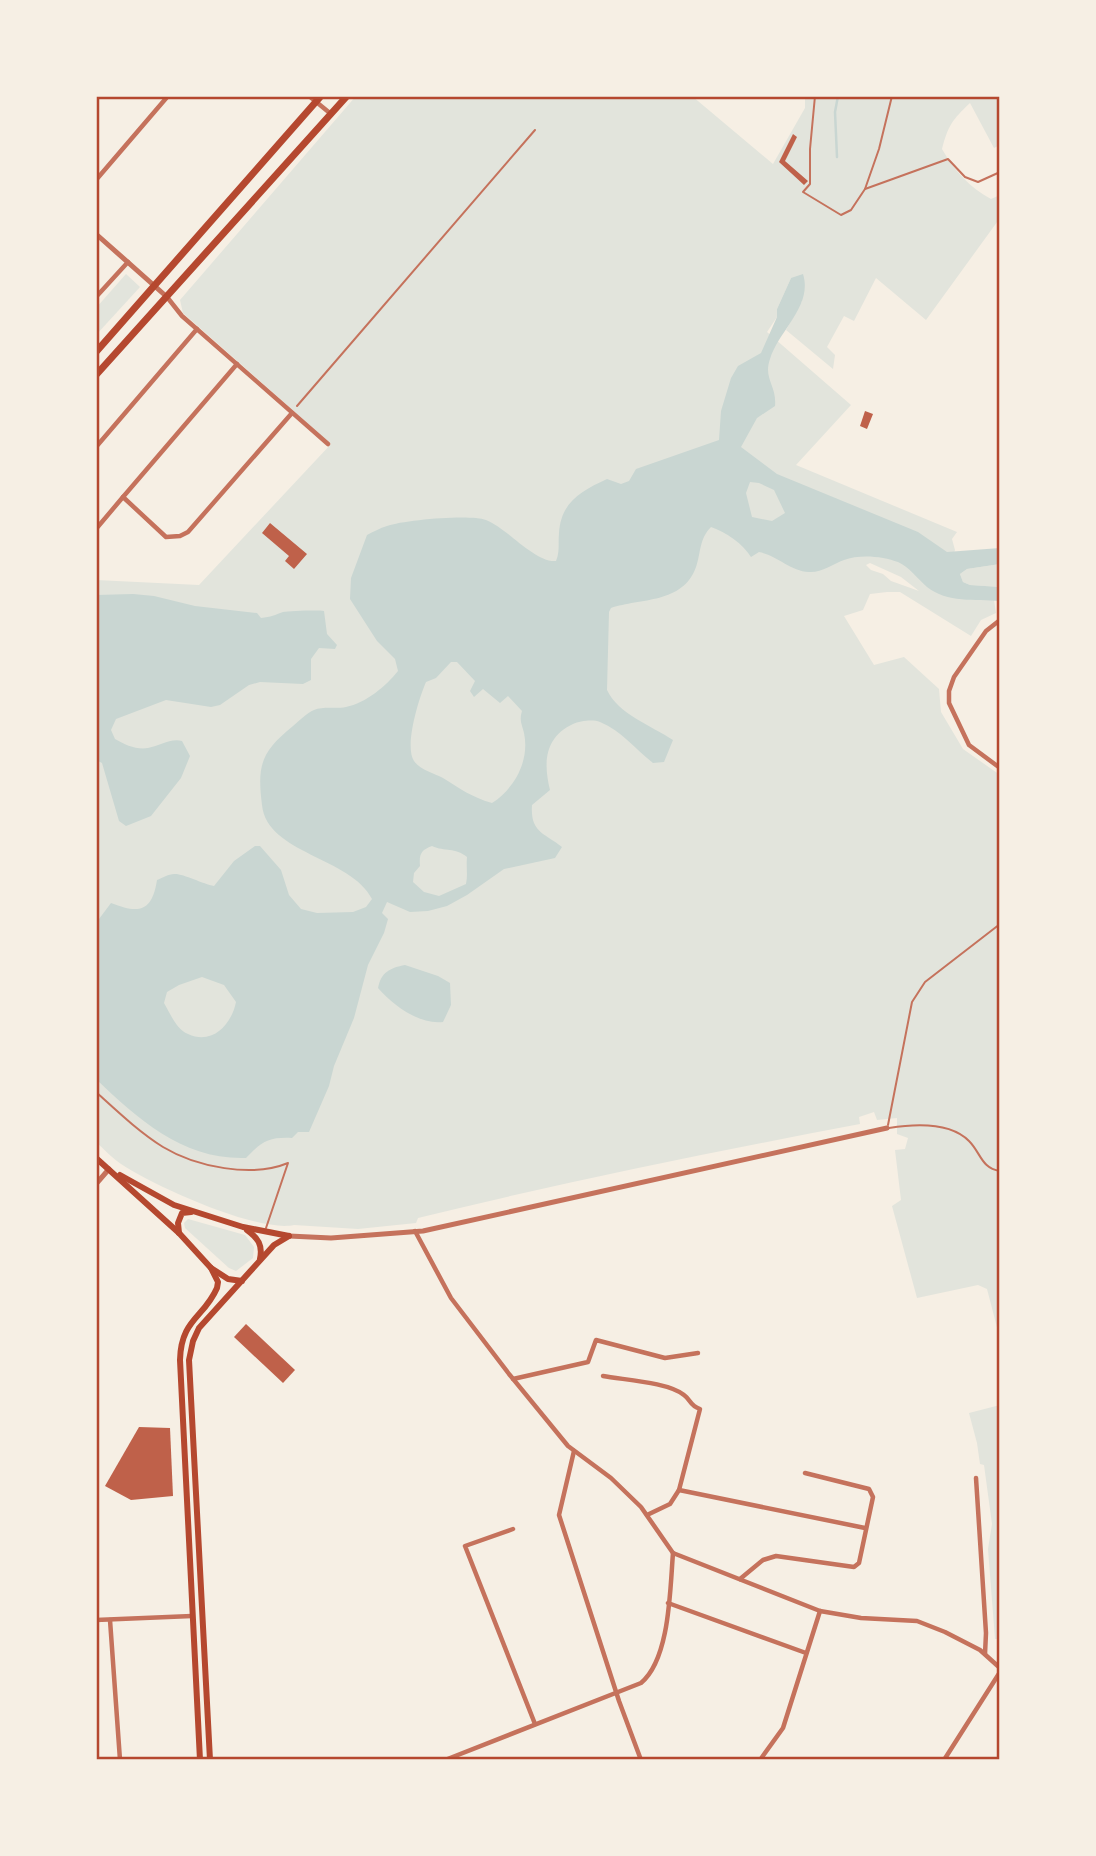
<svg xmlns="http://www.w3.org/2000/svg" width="1096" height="1856" viewBox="0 0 1096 1856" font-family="'Public Sans',sans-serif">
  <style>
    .green { fill: #e2e4dc; fill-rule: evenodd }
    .water { fill: #c9d6d2; fill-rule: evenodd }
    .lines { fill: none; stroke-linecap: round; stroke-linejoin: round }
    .stream { stroke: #c9d6d2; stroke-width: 2.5 }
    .building { fill: #bf614a }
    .service { stroke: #c5725c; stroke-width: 2 }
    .minor { stroke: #c5725c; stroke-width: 4.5 }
    .tertiary { stroke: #c5725c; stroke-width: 5 }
    .secondary { stroke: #b5482f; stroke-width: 6 }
    .primary { stroke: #b5482f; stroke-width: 7 }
    .neatline { fill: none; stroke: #b5482f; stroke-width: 2.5 }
  </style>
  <rect width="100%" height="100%" fill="#f6efe4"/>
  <g class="green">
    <path d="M356 96H692L773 164 805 108V96H1000V145L994 148 970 103C952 120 948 126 942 149 954 170 970 188 991 199L1000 195V218L926 320 876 278 854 321 844 316 827 347 835 355 833 369 786 330 802 301 791 278 777 309V317L767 332 851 405 796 465 957 532 952 539 955 550 941 594 994 600 996 613 981 620 971 636 900 592H887L870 594 863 610 844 616 874 665 904 657 939 689 941 712 963 749 1000 775V1339L987 1289 978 1285 917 1298 892 1206 901 1200 895 1150 905 1149 908 1138 897 1134V1118L877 1120 874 1112 859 1117 860 1124C712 1152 564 1182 418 1218L416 1223 358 1229 294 1225C258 1233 154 1186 121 1164 112 1158 104 1149 96 1142V580L199 585 331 444 183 313 180 300ZM870 563 901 577 919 591 891 581 883 574 871 570 866 565Z"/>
    <polygon points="126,274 140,287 96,335 96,308"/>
    <polygon points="1000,564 1000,587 970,585 963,582 960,574 967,569"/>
    <polygon points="188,1219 245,1235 254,1247 253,1258 236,1271 229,1268 185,1228 184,1223"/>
    <polygon points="1000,1405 1000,1639 995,1639 988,1549 992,1524 984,1465 980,1464 977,1443 969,1413"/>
  </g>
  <g class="water">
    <path d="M803 274C813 306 779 330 770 359 763 379 777 385 775 406L757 418 741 447 777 474 918 532 947 552 1000 548V564L967 569 960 574 963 582 970 585 1000 587V601C975 599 947 603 927 587 918 579 908 566 898 562 883 556 859 554 844 560 833 564 821 573 809 572 790 571 777 555 759 552L751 557C743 544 726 532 711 527 699 539 701 553 696 567 683 604 640 598 611 608L609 612 607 690C618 714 652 726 673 740L664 762 653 763C635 749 622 731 600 722 593 719 580 721 573 724 545 737 543 762 550 790L532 805C530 833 545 833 562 847L555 858 504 869 467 895 447 906 428 911 410 912 387 902 382 913 388 919 384 933 368 965 354 1018 334 1066 329 1086 309 1132H298L292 1138C269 1137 262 1141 246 1158 183 1160 139 1120 96 1079V923L111 903C139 914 152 912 157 880 162 878 169 874 174 874 182 873 203 884 214 886L234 861 255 846H260L281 870 289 895 301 909 317 913 353 912 366 907 372 899C351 857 267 854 262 805 257 765 261 752 293 726 299 721 307 713 314 710 323 706 336 709 346 707 366 703 386 686 398 671L395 659 377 641 350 599 351 578 367 535C373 532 380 528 387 526 404 520 470 514 486 520 507 528 535 563 556 561 560 552 558 543 559 533 561 502 581 491 607 479L621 484 629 481 636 469 719 440 721 411 731 378 738 366 761 353 777 317V309L791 278ZM750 482 759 483 774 490 785 513 772 521 752 517 746 493ZM451 662H457L475 681 470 691 474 697 483 689 500 703 508 696 522 711C519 721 522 724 524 733 530 761 514 789 492 803 471 797 461 789 443 778 434 773 420 770 414 761 404 746 419 698 426 682L436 678ZM432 846C445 852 455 847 467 857 466 867 468 874 466 884L439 896 424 892 413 882 414 873 420 866C419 854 421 850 432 846ZM202 977 224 985 236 1002C232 1023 213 1046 188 1034 176 1029 170 1013 164 1003L167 992 179 985Z"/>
    <path d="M133 594 154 596 195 606 257 613 261 618C271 617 275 615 283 612 289 611 318 610 324 611L327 634 337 645 335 649 319 648 311 659V680L303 684 260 682 249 685 220 705 211 707 166 700 116 719 111 730 115 739C125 745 137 750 148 748 160 746 170 738 182 741L190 756 181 778 151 816 126 826 119 821 102 763 96 760V595Z"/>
    <path d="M405 965 438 976 450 983 451 1005 443 1022C419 1025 393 1005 378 988 381 972 390 968 405 965Z"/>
  </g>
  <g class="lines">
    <polyline class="stream" points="837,157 835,112 838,96"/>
  </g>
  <g class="building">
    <polygon points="793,134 797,137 785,161 808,181 804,185 779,162"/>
    <polygon points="865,411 873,414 867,429 860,426"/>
    <polygon points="270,523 307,554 294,569 285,561 289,556 262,533"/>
    <polygon points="246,1324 295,1370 283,1383 234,1337"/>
    <polygon points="139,1427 170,1428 173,1496 131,1500 105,1486"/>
  </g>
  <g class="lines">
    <g class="service">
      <polyline points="815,96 810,149 810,184 803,192 841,215 851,210 865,189 948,159 965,177 978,182 1000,172"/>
      <polyline points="865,189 879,149 892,96"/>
      <polyline points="297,406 535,130"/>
      <path d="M96 1092C117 1111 139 1132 163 1147 196 1167 252 1178 288 1163L266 1228"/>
      <polyline points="888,1125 912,1002 925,982 1000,924"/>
      <path d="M889 1128C914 1124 950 1122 969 1141 981 1153 981 1168 1000 1171"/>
    </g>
    <g class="minor">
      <polyline points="309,96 331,114"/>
      <polyline points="96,180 168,96"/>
      <polyline points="96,297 128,262"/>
      <polyline points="167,297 182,316 328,444"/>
      <polyline points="237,364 123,497 166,537 180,536 188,532 292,413"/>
      <polyline points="96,447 197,329"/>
      <polyline points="96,529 123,497"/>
      <polyline points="1000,620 986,631 954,677 949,691 949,703 969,745 1000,768"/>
      <polyline points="415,1231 451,1298 509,1374 568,1446 611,1478 641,1507 673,1553 820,1611 861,1618 917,1621 945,1632 980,1650 1000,1668"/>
      <path d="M603 1376C624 1380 668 1382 684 1395 692 1401 689 1405 700 1409L679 1490 670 1504 647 1515"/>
      <polyline points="513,1379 588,1362 596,1340 665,1358 698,1353"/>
      <polyline points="574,1451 559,1515 619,1701 641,1760"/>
      <polyline points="976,1478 986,1633 985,1654"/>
      <polyline points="679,1490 865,1528"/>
      <polyline points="513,1529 465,1546 535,1724"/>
      <polyline points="740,1579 763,1560 776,1556 854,1567 859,1563 873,1497 869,1489 805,1473"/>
      <polyline points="668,1603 806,1653"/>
      <polyline points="96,1620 192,1616"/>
      <polyline points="110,1620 120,1760"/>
      <path d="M445 1760 641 1683C670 1659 670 1589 673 1553"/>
      <polyline points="760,1760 783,1728 820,1611"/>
      <polyline points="944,1760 1000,1672"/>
    </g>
    <g class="tertiary">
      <polyline points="96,234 167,297"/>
      <polyline points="96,1184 109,1169"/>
      <polyline points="289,1236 331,1238 423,1231 887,1128"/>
    </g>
    <g class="secondary">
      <polyline points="96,1158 179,1233 211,1268 228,1279 242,1281"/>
      <polyline points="120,1175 174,1205 243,1227 289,1236"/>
      <path d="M247 1230C258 1238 263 1245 260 1259"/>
      <polyline points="179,1233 178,1223 182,1213 191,1212"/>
      <path d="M200 1760 180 1360C181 1319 204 1318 217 1288L218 1282 211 1268"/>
      <polyline points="210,1760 189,1360 193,1341 199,1328 274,1245 289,1236"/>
    </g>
    <g class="primary">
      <polyline points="96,352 321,96"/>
      <polyline points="96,375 347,96"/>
    </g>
  </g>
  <rect width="1096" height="1856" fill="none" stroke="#f6efe4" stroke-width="196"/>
  <rect x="98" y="98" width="900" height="1660" class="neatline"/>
</svg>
